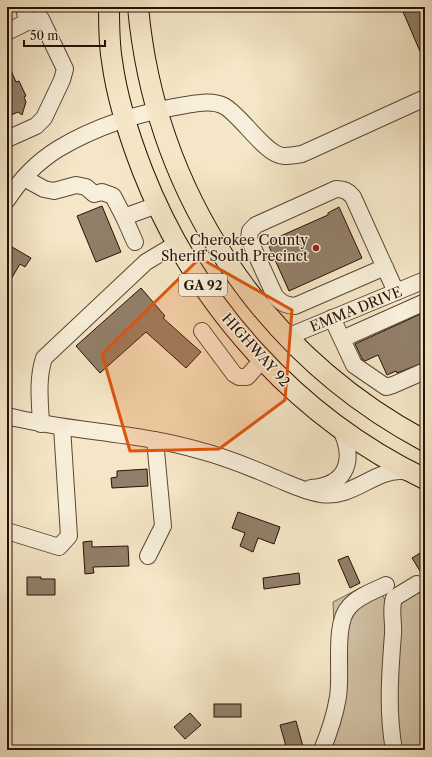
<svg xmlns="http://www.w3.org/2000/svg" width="432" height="757" viewBox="0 0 432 757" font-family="'Libre Caslon Text',serif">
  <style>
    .green { fill: #d1c2a5; stroke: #7c6955 }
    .building { fill: #927f69; stroke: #271005 }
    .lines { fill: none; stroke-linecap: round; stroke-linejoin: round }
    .minor-casing { stroke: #5a4635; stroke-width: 18 }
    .major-casing { stroke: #271005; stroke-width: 22 }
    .minor { stroke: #f8efda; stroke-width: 16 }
    .major { stroke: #f4e6c6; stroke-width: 20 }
    .marked { fill: #de550c; fill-opacity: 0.2; stroke: #de550c; stroke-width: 3; stroke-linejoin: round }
    .poi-dot { fill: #8f2418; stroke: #f8efda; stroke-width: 1.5 }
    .labels { text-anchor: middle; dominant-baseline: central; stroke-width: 3; stroke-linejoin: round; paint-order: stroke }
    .shield { fill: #f8efda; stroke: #665345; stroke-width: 1 }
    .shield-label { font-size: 13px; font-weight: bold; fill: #271005 }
    .poi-label { font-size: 14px; fill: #271005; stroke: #f8efda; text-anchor: end }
    .street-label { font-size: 14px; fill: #271005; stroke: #f8efda }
  </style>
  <rect width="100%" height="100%" fill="#f4e6c6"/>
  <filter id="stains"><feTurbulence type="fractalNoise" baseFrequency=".005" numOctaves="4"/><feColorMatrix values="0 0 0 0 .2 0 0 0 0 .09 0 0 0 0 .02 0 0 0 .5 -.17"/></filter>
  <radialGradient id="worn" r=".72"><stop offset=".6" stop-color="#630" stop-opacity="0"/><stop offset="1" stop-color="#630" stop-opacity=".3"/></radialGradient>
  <polygon class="green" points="377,585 389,607 422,591 425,659 425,750 317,750 328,719 336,668 333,602 362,587 364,592"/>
  <g class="building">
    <polygon points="401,7 425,7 425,63"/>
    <polygon points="7,61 16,82 19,81 26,96 24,97 26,102 22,115 18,112 9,116 7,112"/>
    <polygon points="102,206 121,252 96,262 77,216"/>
    <polygon points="339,207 362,258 289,291 267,242 328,215 328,213"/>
    <polygon points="12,247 31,258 25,267 20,264 7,286 7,255"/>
    <polygon points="141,288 165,316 163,318 201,352 186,368 146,332 100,373 76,346"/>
    <polygon points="425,312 425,362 397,373 396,371 387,375 378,355 365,361 362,359 355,344"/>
    <polygon points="147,469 148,486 112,488 111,478 117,477 117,471"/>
    <polygon points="238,512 280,527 274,544 258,538 253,552 240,546 245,533 232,528"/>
    <polygon points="92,541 92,547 128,546 129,566 93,567 94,573 85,574 83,542"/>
    <polygon points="425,550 425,579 412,558"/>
    <polygon points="348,556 360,583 350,588 338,560"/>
    <polygon points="299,573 300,584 264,589 263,578"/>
    <polygon points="27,577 41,577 41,579 55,579 55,595 27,595"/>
    <rect x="214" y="704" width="27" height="13"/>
    <polygon points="190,713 201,725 185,739 174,727"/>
    <polygon points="296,721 304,750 287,750 280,725"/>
  </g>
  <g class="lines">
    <g class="minor-casing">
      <g id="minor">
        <polyline points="7,32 27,22 24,7"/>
        <polyline points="7,139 36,126 44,118 62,80 65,69 41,19 27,22"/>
        <polyline points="24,178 44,189 54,191 76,185 86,187 94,194 102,192 113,196 124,217 157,205"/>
        <path d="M7 200C20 180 37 162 58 149 96 126 142 112 186 105 198 103 213 100 224 106 242 116 266 156 284 156 290 156 296 155 302 154L425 98"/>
        <polyline points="124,217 135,242"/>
        <path d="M385 267 295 306C285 305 281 303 275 296L249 239 250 231 256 225 336 189C344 189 348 191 353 197L396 292"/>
        <polyline points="332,318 354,365 386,387 393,385 425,371"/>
        <polyline points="202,331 234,374 239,377 247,377 262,360"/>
        <polyline points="287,337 425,280"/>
        <polyline points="342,339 425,302"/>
        <path d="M7 416C70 432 136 432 198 450 225 457 250 467 275 478 290 484 305 492 321 494 352 499 374 470 401 471 405 471 410 473 413 473"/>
        <path d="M41 424C40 402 37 379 44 358L146 262 176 244"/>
        <path d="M311 488C349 485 355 458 340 428"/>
        <polyline points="7,531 59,547 69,536 62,427"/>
        <polyline points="148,556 163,526 155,440"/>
        <path d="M322 750C329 733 335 715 338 697 342 673 333 624 349 607 358 596 374 591 386 585"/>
        <path d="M394 750C387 712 390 672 393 634 394 622 390 610 394 598L417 584"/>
      </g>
    </g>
    <g class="major-casing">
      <g id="major">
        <path d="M109 7C109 25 109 44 112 61 117 99 129 136 143 172 195 304 296 417 425 479"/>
        <path d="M138 7C155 192 261 353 425 441"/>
      </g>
    </g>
    <use href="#minor" class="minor"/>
    <use href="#major" class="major"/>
  </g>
  <path class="marked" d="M200 258 292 310 285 400 219 449 130 451 102 354Z"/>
  <circle class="poi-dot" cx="316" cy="248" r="4"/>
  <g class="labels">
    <rect class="shield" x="179" y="274" width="48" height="22" rx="3"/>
    <g class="shield-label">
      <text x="203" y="285">GA 92</text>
    </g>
    <g class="poi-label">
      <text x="308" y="240">Cherokee County<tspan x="308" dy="16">Sheriff South Precinct</tspan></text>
    </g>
    <g class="street-label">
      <text transform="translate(356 309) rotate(-22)">EMMA DRIVE</text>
      <text transform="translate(256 350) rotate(48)">HIGHWAY 92</text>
    </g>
  </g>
  <rect width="432" height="757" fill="none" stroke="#f4e6c6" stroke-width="24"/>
  <rect x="8" y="8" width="416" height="741" fill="none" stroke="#271005" stroke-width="2"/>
  <rect x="12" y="12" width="408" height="733" fill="none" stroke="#271005"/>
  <path d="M24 40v6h81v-6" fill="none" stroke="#271005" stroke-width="2"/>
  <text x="30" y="40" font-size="12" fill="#271005" stroke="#f8efda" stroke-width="3" paint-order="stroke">50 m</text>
  <rect width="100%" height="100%" filter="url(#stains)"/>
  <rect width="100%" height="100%" fill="url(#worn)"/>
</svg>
